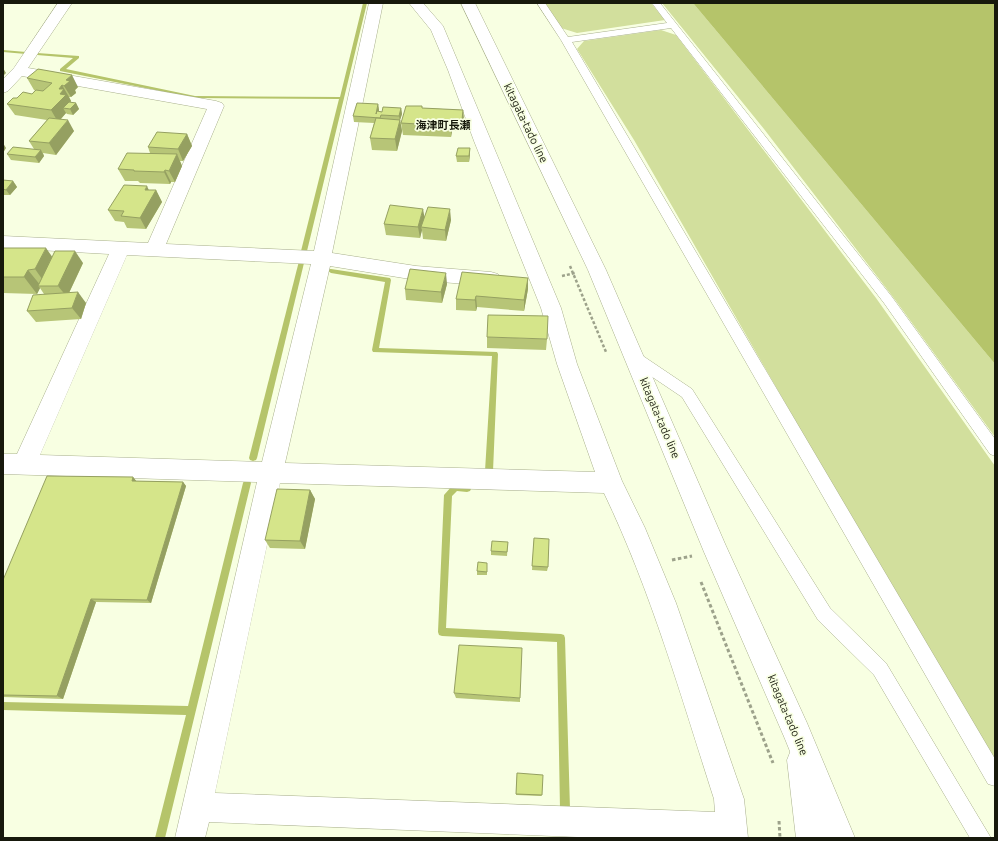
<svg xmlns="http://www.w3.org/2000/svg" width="998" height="841" viewBox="0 0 998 841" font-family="Ubuntu,'Noto Sans JP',sans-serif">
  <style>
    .green { fill: #d2df9d }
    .water { fill: #b5c46a }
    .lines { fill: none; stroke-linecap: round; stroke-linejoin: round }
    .stream { fill: #b5c46a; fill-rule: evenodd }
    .lane-casing { stroke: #a9b08d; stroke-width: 1 }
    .street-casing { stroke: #a9b08d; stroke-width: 1 }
    .secondary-casing { stroke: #a9b08d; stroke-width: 1 }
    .primary-casing { stroke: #a9b08d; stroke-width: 1 }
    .path-far1 { stroke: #9da28b; stroke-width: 2.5; stroke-dasharray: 3 2; stroke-linecap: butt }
    .path { stroke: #9da28b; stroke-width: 3; stroke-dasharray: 3.5 2.5; stroke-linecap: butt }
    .lane { fill: #fff; fill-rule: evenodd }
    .street { fill: #fff; fill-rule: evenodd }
    .secondary { fill: #fff; fill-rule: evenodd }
    .primary { fill: #fff; fill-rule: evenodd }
    .wall { fill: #b7c577 }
    .shaded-wall { fill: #95a061 }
    .building { fill: #d5e58a; stroke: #95a061 }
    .labels { text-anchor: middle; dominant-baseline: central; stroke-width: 3.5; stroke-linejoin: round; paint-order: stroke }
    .street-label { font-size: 11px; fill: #17190c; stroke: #f8ffe2 }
    .far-quarter-label { font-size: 11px; font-weight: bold; fill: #17190c; stroke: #f8ffe2 }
  </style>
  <rect width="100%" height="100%" fill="#f8ffe2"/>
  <g class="green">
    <polygon points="545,3 651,3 665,20 577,33 561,28"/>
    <polygon points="662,3 693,3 995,364 995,437 896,301 764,129"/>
    <polygon points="661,30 676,35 876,298 995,466 995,762 945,681 634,140 577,49 584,41"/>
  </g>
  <polygon class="water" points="693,3 995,3 995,364"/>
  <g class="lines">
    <g class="stream">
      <polygon points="363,3 367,3 307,251 304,253 301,251 339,99 195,98 60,71 60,69 73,58 37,55 35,54 37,53 79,56 79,58 66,69 195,96 340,97"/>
      <polygon points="3,50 26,52 28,53 26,54 3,52"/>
      <polygon points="299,261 301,261 304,263 257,458 256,460 253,461 250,460 249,458"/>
      <polygon points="329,269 331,269 390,278 391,280 379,348 497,352 498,354 493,471 492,473 489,474 486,473 485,471 492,356 373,352 372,350 385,282 331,273 328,271"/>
      <polygon points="247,480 250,481 251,483 165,838 155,838 186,715 3,710 3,702 188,706 243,483 244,481"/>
      <polygon points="455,485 470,487 471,489 470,491 467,492 457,491 452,496 446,628 561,634 564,635 565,638 570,809 568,812 565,814 562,812 560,809 557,642 442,636 439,635 438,632 444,495 452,486"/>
    </g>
    <g class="lane-casing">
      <g id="lane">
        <polygon points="537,3 545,3 568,37 667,23 652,3 660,3 892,297 995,439 995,456 990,454 884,303 671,28 572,42 995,759 995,786 988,784 561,40"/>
        <polygon points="635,353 640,354 692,389 830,608 886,663 991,838 970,838 874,675 818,620 682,397 630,362 628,358 630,354"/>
      </g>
    </g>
    <g class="street-casing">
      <path id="street" d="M58 3H72L28 68 216 101 222 103 224 106 166 244 314 251 369 3H383L332 253 416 266 491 272 498 274 501 279 498 284 491 286 416 280 330 266 285 463 595 472 557 364 541 308 474 141 448 70 431 30 409 3H423L443 26 561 308 577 364 622 481 645 528 676 603 744 799 748 838H603L209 822 205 838H175L257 482 3 474V454H17L109 254 3 248V236L148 243 207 109 22 76 8 91 3 93V79L14 68ZM127 255 311 264 262 462 40 455ZM280 483 604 493C651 591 681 696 714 799L715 812 215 793Z"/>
    </g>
    <g class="secondary-casing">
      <polygon id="secondary" points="801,746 811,750 815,760 826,838 796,838 787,760 791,750"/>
    </g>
    <g class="primary-casing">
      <polygon id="primary" points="461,3 475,3 606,270 726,546 807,723 855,838 825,838 785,739 704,552 588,270"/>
    </g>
    <g class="path-far1">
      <polyline points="570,266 606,352"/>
      <polyline points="562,276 575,273"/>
    </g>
    <g class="path">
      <polyline points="672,560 692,556"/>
      <polyline points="701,582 773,763"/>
      <polyline points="779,821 780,838"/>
    </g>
    <use href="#lane" class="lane"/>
    <use href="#street" class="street"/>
    <use href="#secondary" class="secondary"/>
    <use href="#primary" class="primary"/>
  </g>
  <g class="wall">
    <polygon points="27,78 78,87 75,90 76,93 71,97 69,97 71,101 71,102 76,103 79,109 73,115 67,114 66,113 61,119 74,131 56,155 43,153 44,156 39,163 11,160 7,154 34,149 29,141 47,120 15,115 7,104 17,98 32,94 35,90 34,90"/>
    <polygon points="378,104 379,111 382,112 401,108 402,114 400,120 402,131 397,151 372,150 370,138 374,123 354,122 353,116"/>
    <polygon points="423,108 463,110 464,121 462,131 452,131 451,137 403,135 401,123"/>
    <polygon points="187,134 192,146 183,161 180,161 182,166 175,182 171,182 170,184 140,183 138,181 125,181 118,169 150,153 148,147"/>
    <polygon points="470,148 470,154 469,162 457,162 456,156"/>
    <polygon points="3,180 13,181 17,187 10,195 3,195"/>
    <polygon points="148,190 156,190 162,202 146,229 127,228 124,222 115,221 108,210"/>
    <polygon points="424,218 451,220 446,241 423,239 422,230 420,238 386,235 384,224"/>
    <polygon points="3,248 83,263 69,293 86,303 81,319 36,322 27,311 44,294 40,288 37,294 3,293"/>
    <polygon points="528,278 528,289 524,311 477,307 476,311 456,310 456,299"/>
    <polygon points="447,284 442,303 406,300 405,289"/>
    <polygon points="487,337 547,339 546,350 487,348"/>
    <polygon points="133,477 136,481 183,482 186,486 151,603 96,602 63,699 3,697 3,580"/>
    <polygon points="310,490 315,499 305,549 270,548 265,540"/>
    <polygon points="534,538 548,567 547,571 532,570"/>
    <polygon points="508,542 507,556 491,555 491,551"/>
    <polygon points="487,563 487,575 477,575 477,571"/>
    <polygon points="454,693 520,698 520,702 456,698"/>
    <polygon points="517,773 542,795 541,796 516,795"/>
  </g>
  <g class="shaded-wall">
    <polygon points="3,68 6,73 3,76"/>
    <polygon points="72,75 78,87 75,90 76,93 71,97 64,86 66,80"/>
    <polygon points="62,85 69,97 71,101 70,102 73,106 76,103 79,109 73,115 70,109 63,108 66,113 58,122 51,110 59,89"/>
    <polygon points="378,104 379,110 377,118 376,114"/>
    <polygon points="401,108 402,114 400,120 402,131 397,151 395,139 400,121 399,116"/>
    <polygon points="463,110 464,121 462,131 462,120"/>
    <polygon points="452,119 452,131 451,137 451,126"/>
    <polygon points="68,120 74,131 56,155 49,143"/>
    <polygon points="187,134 192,146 183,161 178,149"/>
    <polygon points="3,143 6,148 3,153"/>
    <polygon points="470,148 470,154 469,162 469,156"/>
    <polygon points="41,150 44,156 39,163 35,157"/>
    <polygon points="177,154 182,166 175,182 169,171"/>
    <polygon points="165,170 171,182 170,184 164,172"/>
    <polygon points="13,181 17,187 10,195 6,190"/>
    <polygon points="147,186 152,197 156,190 162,202 146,229 140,218 145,190"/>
    <polygon points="423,209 425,220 421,227 422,230 420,238 418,227"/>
    <polygon points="450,209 451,220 446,241 445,230"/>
    <polygon points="46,248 58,265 47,286 35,269"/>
    <polygon points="75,251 83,263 67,297 58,286"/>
    <polygon points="28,270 41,286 38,286 40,288 37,294 24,277"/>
    <polygon points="446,273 447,284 442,303 441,292"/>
    <polygon points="528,278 528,289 524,311 524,300"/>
    <polygon points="78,292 86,303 81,319 72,308"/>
    <polygon points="476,296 477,307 476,311 475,300"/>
    <polygon points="133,477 137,482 132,481"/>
    <polygon points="183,482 186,486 151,603 147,600"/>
    <polygon points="310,490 315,499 305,549 300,541"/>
    <polygon points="91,599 96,602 63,699 57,696"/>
  </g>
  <g class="building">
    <polygon points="38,69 72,75 66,80 70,81 64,86 62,85 59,89 64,89 60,94 66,95 51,110 7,104 13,98 17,98 23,92 32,94 36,90 43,91 52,83 27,78"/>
    <polygon points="69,102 76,103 70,109 63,108"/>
    <polygon points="357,103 378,104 376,114 377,111 382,112 383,107 401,108 399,116 381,115 380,118 353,116"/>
    <polygon points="406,106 422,106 422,108 463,110 462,120 452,119 451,126 401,123"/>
    <polygon points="49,118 68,120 49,143 29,141"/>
    <polygon points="376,118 400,120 395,139 370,138"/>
    <polygon points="157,132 187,134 178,149 148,147"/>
    <polygon points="13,147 41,150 35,157 7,154"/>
    <polygon points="458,148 470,148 469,156 456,156"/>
    <polygon points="127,153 177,154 169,171 165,170 164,172 134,171 134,170 118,169"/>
    <polygon points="3,180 13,181 6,190 3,189"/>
    <polygon points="124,185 147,186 145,190 156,190 140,218 121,216 124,211 108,210"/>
    <polygon points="390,205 423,209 418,227 384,224"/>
    <polygon points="428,207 450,209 445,230 421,227"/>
    <polygon points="3,248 46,248 35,269 28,270 24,277 3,277"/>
    <polygon points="55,251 75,251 58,286 38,286"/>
    <polygon points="410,269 446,273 441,292 405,289"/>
    <polygon points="462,272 528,278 524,300 476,296 475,300 456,299"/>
    <polygon points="78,292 72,308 27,311 33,295"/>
    <polygon points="488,315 548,316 547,339 487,337"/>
    <polygon points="47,476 133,477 132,481 183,482 147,600 91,599 57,696 3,695 3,580"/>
    <polygon points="277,489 310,490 300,541 265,540"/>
    <polygon points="534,538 549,539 548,567 532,566"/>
    <polygon points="492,541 508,542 507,552 491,551"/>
    <polygon points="478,562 487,563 487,572 477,571"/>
    <polygon points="459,645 522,648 520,698 454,693"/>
    <polygon points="517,773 543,775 542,795 516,794"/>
  </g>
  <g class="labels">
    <g class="street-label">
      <text transform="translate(526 123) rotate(64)">kitagata-tado line</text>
      <text transform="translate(660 418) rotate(67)">kitagata-tado line</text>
      <text transform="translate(788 715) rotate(67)">kitagata-tado line</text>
    </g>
    <g class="far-quarter-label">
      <text x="443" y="125">海津町長瀬</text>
    </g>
  </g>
  <rect width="998" height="841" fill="none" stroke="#17190c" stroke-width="8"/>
</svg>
